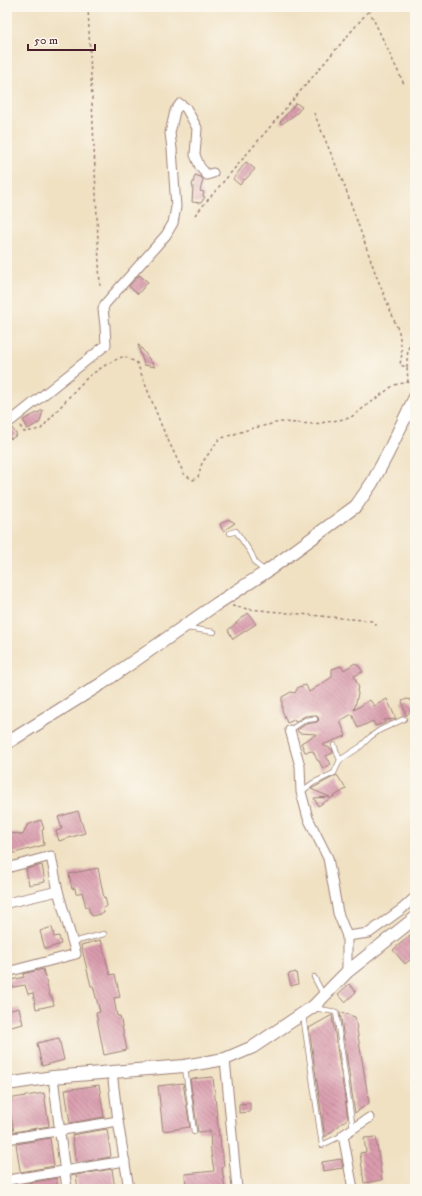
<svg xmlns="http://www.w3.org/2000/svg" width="422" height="1196" viewBox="0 0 422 1196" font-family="'IM FELL DW Pica',serif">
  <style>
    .building { fill: url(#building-back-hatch) }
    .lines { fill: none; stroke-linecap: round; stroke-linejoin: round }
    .service-casing { stroke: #9d8077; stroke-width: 6 }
    .minor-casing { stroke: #9d8077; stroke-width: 11 }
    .tertiary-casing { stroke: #9d8077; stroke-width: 14 }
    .path { stroke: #9d8077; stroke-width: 1.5; stroke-dasharray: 3 3; stroke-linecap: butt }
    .service { stroke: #fff; stroke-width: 4.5 }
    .minor { stroke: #fff; stroke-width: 9 }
    .tertiary { stroke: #fff; stroke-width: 12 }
  </style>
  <defs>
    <pattern id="building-back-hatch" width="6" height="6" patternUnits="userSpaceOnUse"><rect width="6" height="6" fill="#d99bad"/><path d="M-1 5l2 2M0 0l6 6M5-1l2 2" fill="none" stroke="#b27e8d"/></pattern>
  </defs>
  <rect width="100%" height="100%" fill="#fbf7ec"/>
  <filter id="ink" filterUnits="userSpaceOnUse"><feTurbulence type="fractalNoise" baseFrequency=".025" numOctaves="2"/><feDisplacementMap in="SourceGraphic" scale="8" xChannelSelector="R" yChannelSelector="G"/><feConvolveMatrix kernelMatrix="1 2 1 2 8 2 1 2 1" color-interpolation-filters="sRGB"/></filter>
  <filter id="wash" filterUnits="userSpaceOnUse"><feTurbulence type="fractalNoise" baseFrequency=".012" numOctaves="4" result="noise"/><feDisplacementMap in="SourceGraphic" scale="16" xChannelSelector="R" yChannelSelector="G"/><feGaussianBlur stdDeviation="0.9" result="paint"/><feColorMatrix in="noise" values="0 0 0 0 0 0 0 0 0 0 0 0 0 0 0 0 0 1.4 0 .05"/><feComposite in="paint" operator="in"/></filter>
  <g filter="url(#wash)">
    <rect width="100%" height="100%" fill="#f0e1c3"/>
    <g id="blocks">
      <g class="building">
        <polygon points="296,103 302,107 297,113 282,124 280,122"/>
        <polygon points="246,162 255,169 245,180 244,179 240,185 233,179"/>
        <polygon points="195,175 201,177 203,180 200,191 204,192 203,196 205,197 201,203 192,202 193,186 192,186"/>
        <polygon points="139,275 148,282 138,294 129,286"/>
        <polygon points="138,345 139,345 155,367 144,365"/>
        <polygon points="43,410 40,422 28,429 23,420"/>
        <polygon points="12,428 17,435 11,439 7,433 7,431"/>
        <polygon points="228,519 235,523 223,531 220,524"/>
        <polygon points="248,613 256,624 233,639 228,630"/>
        <polygon points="355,663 359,666 363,672 354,676 359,688 357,690 358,694 354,710 370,700 374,706 387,699 396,719 384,720 385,723 376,726 373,721 358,728 352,714 340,721 346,736 322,745 332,749 333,753 326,756 331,764 323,769 319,761 317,760 313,751 305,752 301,743 317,734 299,733 297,730 306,724 317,722 319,720 318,717 315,715 305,716 295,722 294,720 287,723 282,710 282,697 291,692 295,693 298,687 306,685 309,692 332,677 332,669 341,666 344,670"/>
        <polygon points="407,699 411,700 415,707 415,709 412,709 406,716 402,701"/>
        <polygon points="337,775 346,789 318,806 314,798 330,797 311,789"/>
        <polygon points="78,811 85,833 59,841 56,831 62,829 58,817"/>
        <polygon points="41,820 44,829 42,830 44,845 7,855 7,839 12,833 15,834 15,833 23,835 27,825"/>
        <polygon points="42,865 45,882 29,885 26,869"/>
        <polygon points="98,868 104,898 105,897 107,906 103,908 104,913 92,916 91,913 90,913 88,906 86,907 82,892 76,894 75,888 72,889 69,874"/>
        <polygon points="52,927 54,937 59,936 61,944 45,949 40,931"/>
        <polygon points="415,931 415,956 405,964 393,950"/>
        <polygon points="101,940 110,975 115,974 120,997 114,998 117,1016 120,1016 127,1050 104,1055 96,1013 100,1012 93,986 91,986 81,945"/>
        <polygon points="43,969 50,997 52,997 54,1005 36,1009 33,993 28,994 25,985 7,988 7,981 24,977 23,974"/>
        <polygon points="296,972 298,984 291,986 288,974"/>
        <polygon points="349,984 356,992 345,1002 338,994"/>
        <polygon points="19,1008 23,1024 7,1028 7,1011"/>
        <polygon points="340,1012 355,1017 369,1103 355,1113"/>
        <polygon points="332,1015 348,1118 325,1137 309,1028"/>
        <polygon points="59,1038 64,1060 42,1066 37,1043"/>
        <polygon points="213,1077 219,1136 220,1135 221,1149 222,1149 224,1167 222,1167 225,1189 186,1189 185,1174 214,1171 211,1152 210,1131 198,1132 190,1079"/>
        <polygon points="183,1083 190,1127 163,1131 158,1086"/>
        <polygon points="99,1085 104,1117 70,1123 65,1090"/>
        <polygon points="44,1093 49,1126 14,1132 8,1099"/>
        <polygon points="250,1103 250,1112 239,1113 239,1104"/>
        <polygon points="107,1129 111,1156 110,1157 76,1163 72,1135"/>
        <polygon points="376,1137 382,1180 364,1183 360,1153 366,1152 364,1138"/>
        <polygon points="50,1138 54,1166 21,1172 20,1170 16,1144"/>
        <polygon points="341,1159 343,1168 323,1171 322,1162"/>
        <polygon points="112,1169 115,1189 78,1189 76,1175"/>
        <polygon points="56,1178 58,1189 23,1189 23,1184"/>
      </g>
    </g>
  </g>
  <g filter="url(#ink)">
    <use href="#blocks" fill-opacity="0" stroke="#9d8077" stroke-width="1"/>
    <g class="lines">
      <g class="service-casing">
        <g id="service">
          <polyline points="230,533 236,531 251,553 256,564 265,571"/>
          <polyline points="187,628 214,632"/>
          <polyline points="290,730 305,720 315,719"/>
          <polyline points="340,760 360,747 370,737 380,730 404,719"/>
          <polyline points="301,792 313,783 334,773 340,760 334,745"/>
          <polyline points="73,942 104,934"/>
          <polyline points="314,977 324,996"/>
          <polyline points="314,1008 336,1012 353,1129"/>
          <polyline points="303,1015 322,1145 343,1135"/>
          <polyline points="185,1068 194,1132"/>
        </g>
      </g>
      <g class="minor-casing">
        <g id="minor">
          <polyline points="7,424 106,345 105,326 103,309 105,304 166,235 173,223 176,207 172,149 170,133 175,111 180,104 186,108 197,128 195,155 200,167 207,175 213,173"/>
          <polyline points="290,730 300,766 301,792 308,818 328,858 338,913 347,936 369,933 402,909 415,897"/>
          <polyline points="7,868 51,856 58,891"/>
          <polyline points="7,903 58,891 76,954 7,972"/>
          <polyline points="347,936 347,972"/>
          <polyline points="225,1059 237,1189"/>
          <polyline points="112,1072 118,1121 129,1189"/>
          <polyline points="53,1077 67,1189"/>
          <polyline points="7,1139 118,1121"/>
          <polyline points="8,1180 125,1161"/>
          <polyline points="353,1189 343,1135 369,1118"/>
        </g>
      </g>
      <g class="tertiary-casing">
        <g id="tertiary">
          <polyline points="7,743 101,684 218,603 266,572 356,506 372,483 387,455 415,397"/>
          <polyline points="7,1084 53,1077 184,1066 225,1059 253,1047 314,1006 347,972 415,918"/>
        </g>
      </g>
      <g class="path">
        <polyline points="88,7 100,287"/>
        <polyline points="369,10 404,84"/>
        <polyline points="314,113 345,187 376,275 399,332 402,353 400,365 407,367 408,382"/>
        <polyline points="195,215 372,7"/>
        <path d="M407 367C407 356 407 344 415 335"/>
        <polyline points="20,426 24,432 41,429 76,389 89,376 107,364 124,356 137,363 162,427 184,474 193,480 198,477 202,463 219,439 250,429 280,422 315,424 350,418 394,385 408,382 413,386"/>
        <polyline points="232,606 248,609 372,621 379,627"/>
      </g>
      <use href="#service" class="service"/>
      <use href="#minor" class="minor"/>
      <use href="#tertiary" class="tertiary"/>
    </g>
  </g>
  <rect width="422" height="1196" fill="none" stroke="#fbf7ec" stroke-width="24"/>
  <path d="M28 44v6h67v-6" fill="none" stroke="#4a1f2b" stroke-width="2"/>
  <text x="34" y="44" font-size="12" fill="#4a1f2b" stroke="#fbf7ec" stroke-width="3" paint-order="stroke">50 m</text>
</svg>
